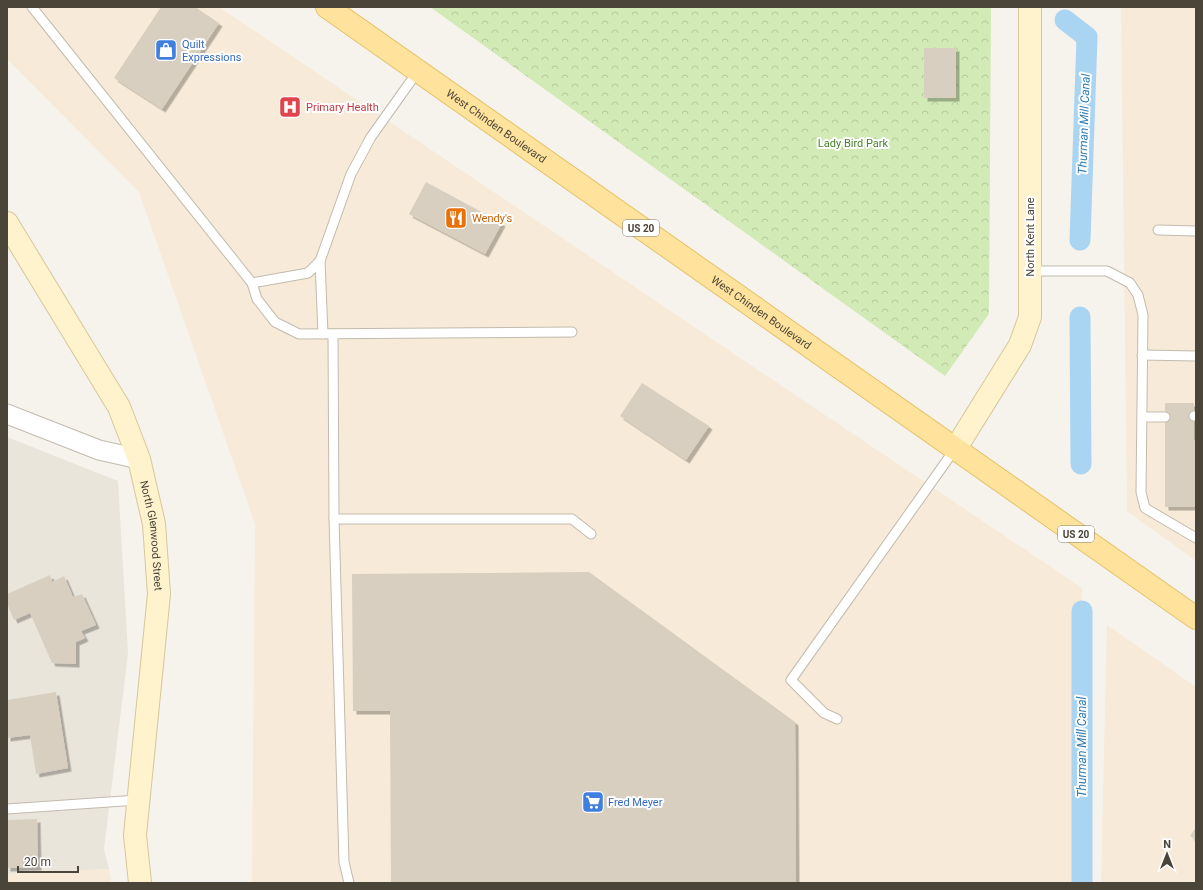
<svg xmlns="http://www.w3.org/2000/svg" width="1203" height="890" viewBox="0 0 1203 890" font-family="Roboto,sans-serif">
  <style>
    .residential { fill: #eae5da }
    .commercial { fill: #f7ead8 }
    .park { fill: url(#park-crowns) }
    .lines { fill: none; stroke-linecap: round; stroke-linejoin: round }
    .canal { stroke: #a9d4f2; stroke-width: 21 }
    .building { fill: #d8cfc1; filter: url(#shadow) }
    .lane-casing { stroke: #c2bbae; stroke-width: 11 }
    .street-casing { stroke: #c2bbae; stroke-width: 21 }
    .secondary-casing { stroke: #d6c79b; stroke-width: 24 }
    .primary-casing { stroke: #e6c16a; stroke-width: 24 }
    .lane { stroke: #fff; stroke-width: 9 }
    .street { stroke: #fff; stroke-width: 19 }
    .secondary { stroke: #fff3cd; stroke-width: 22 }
    .primary { stroke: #ffe39c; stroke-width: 22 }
    .labels { text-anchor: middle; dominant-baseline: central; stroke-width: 4; stroke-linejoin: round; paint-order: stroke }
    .shield { fill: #fff; stroke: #817c74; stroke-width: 1 }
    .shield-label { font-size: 10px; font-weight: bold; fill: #4b4439 }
    .shop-label { font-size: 11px; fill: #366cbe; stroke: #fff; text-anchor: start }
    .health-label { font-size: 11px; fill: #be3a42; stroke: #fff; text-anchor: start }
    .street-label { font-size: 11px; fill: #4b4439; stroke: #fff }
    .park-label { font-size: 11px; fill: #4a7f2a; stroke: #fff }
    .food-label { font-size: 11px; fill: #c56008; stroke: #fff; text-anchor: start }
    .water-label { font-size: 12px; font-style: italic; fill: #2e7ab2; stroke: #fff }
  </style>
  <defs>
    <pattern id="park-crowns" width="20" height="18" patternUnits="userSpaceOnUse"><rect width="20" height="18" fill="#d2eab5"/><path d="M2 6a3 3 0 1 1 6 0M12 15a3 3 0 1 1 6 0" fill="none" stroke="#b6ca9c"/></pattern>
    <filter id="shadow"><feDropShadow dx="3.5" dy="3.5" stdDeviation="0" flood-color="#0004"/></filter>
  </defs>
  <rect width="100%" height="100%" fill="#f6f3ec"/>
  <polygon class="residential" points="7,437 118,481 128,653 104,849 109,869 7,874"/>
  <g class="commercial">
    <polygon points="7,7 219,7 1082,588 1077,883 252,883 255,524 139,192 7,59"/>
    <polygon points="1121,7 1196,7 1196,561 1127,511"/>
    <polygon points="1107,625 1196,687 1196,883 1101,883"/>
    <polygon points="109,869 111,883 7,883 7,874"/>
  </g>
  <polygon class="park" points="430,7 991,7 989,314 945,376"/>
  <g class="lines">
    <g class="canal">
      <polyline points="1065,20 1087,37 1080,240"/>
      <polyline points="1080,317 1081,464"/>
      <polyline points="1082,611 1082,883"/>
    </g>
  </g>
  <g class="building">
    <polygon points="161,7 195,7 219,23 162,109 114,78"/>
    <rect x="924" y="48" width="32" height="50"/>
    <polygon points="426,182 502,223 485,254 409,214"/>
    <polygon points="642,383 709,426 686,460 620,416"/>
    <polygon points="1165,403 1194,403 1194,440 1196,440 1196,507 1165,507"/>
    <polygon points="589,572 795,722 796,883 391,883 390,711 353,711 352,574"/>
    <polygon points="50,575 52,582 64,576 73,597 82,594 96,625 81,631 85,638 76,642 76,664 52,663 30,613 14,620 7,603 7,594"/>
    <polygon points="56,692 68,768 36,774 30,735 7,738 7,700"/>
    <polygon points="37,819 38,867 7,868 7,820"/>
    <polygon points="1196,827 1196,840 1190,836"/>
  </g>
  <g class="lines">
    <g class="lane-casing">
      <g id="lane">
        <polyline points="32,7 252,283 257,299 275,322 299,334 572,332"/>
        <polyline points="1158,230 1196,231"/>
        <polyline points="1030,271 1107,271 1130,283 1138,295 1143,315 1141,492 1145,508 1196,538"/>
        <polyline points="252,283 308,273 320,261"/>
        <polyline points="323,334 320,261 351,174 371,137 418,71"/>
        <polyline points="333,334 334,519 344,862 349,883"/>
        <polyline points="1142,355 1196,356"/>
        <polyline points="1194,416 1196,416"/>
        <polyline points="1142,417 1165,417"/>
        <polyline points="334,519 572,519 591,534"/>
        <polyline points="837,719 824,713 791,680 955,449"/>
        <polyline points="7,809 138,800"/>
      </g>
    </g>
    <g class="street-casing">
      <polyline id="street" points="7,414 99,450 139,459"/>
    </g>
    <g class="secondary-casing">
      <g id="secondary">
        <path id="s1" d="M7 223 119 407 139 459 154 524 159 594 135 835 140 883"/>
        <polyline points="956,448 1020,345 1030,317 1030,7"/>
      </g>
    </g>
    <g class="primary-casing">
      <g id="primary">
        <path id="s2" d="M327 7 1196 618"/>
      </g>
    </g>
    <use href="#lane" class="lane"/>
    <use href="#street" class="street"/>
    <use href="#secondary" class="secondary"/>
    <use href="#primary" class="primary"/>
  </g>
  <defs>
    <g id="shop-square" transform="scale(1.15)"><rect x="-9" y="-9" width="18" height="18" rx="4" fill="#3f7fe0" stroke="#fff"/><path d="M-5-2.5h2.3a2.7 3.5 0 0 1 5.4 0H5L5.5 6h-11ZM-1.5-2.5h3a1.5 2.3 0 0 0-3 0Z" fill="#fff"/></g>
    <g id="hospital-square" transform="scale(1.15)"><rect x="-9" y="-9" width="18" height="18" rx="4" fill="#e0444e" stroke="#fff"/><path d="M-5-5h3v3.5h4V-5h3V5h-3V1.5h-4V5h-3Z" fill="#fff"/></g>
    <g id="restaurant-square" transform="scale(1.15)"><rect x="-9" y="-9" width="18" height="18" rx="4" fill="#e8710a" stroke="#fff"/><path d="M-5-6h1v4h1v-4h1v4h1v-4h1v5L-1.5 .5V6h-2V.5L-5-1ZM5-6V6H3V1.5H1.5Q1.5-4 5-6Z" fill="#fff"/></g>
    <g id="supermarket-square" transform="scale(1.15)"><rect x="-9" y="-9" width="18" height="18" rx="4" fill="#3f7fe0" stroke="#fff"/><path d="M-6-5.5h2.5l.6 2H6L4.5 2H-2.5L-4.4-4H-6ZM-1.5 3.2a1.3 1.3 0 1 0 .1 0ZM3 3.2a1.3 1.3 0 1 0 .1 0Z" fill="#fff"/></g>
  </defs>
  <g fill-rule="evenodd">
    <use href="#shop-square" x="166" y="50"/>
    <use href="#hospital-square" x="290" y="107"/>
    <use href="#restaurant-square" x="456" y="218"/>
    <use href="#supermarket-square" x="593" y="802"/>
  </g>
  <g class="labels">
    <g class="shield">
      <rect x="623" y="220" width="36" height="16" rx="3"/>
      <rect x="1058" y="526" width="36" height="16" rx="3"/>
    </g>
    <g class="shield-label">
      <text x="641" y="228">US 20</text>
      <text x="1076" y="534">US 20</text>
    </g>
    <g class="shop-label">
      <text x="182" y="44">Quilt<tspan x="182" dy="13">Expressions</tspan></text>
      <text x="608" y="802">Fred Meyer</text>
    </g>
    <g class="health-label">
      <text x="306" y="107">Primary Health</text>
    </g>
    <g class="street-label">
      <text stroke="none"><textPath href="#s2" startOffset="207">West Chinden Boulevard</textPath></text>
      <text transform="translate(1030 237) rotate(-90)">North Kent Lane</text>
      <text stroke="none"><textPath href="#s2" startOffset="531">West Chinden Boulevard</textPath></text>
      <text stroke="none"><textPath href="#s1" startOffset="349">North Glenwood Street</textPath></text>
    </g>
    <g class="park-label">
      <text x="853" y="143">Lady Bird Park</text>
    </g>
    <g class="food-label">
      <text x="472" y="218">Wendy's</text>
    </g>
    <g class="water-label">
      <text transform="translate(1084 124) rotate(-88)">Thurman Mill Canal</text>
      <text transform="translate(1082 747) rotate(-90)">Thurman Mill Canal</text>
    </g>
  </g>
  <rect width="1203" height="890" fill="none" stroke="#4b4439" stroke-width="16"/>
  <g transform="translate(1167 854)" stroke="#ffffff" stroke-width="3" paint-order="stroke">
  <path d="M0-3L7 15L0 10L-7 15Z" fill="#4b4439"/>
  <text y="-6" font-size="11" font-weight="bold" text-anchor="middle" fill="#4b4439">N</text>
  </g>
  <path d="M18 866v6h60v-6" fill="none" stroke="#4b4439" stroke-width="2"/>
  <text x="24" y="866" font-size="12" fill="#4b4439" stroke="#ffffff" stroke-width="3" paint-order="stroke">20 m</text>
</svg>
